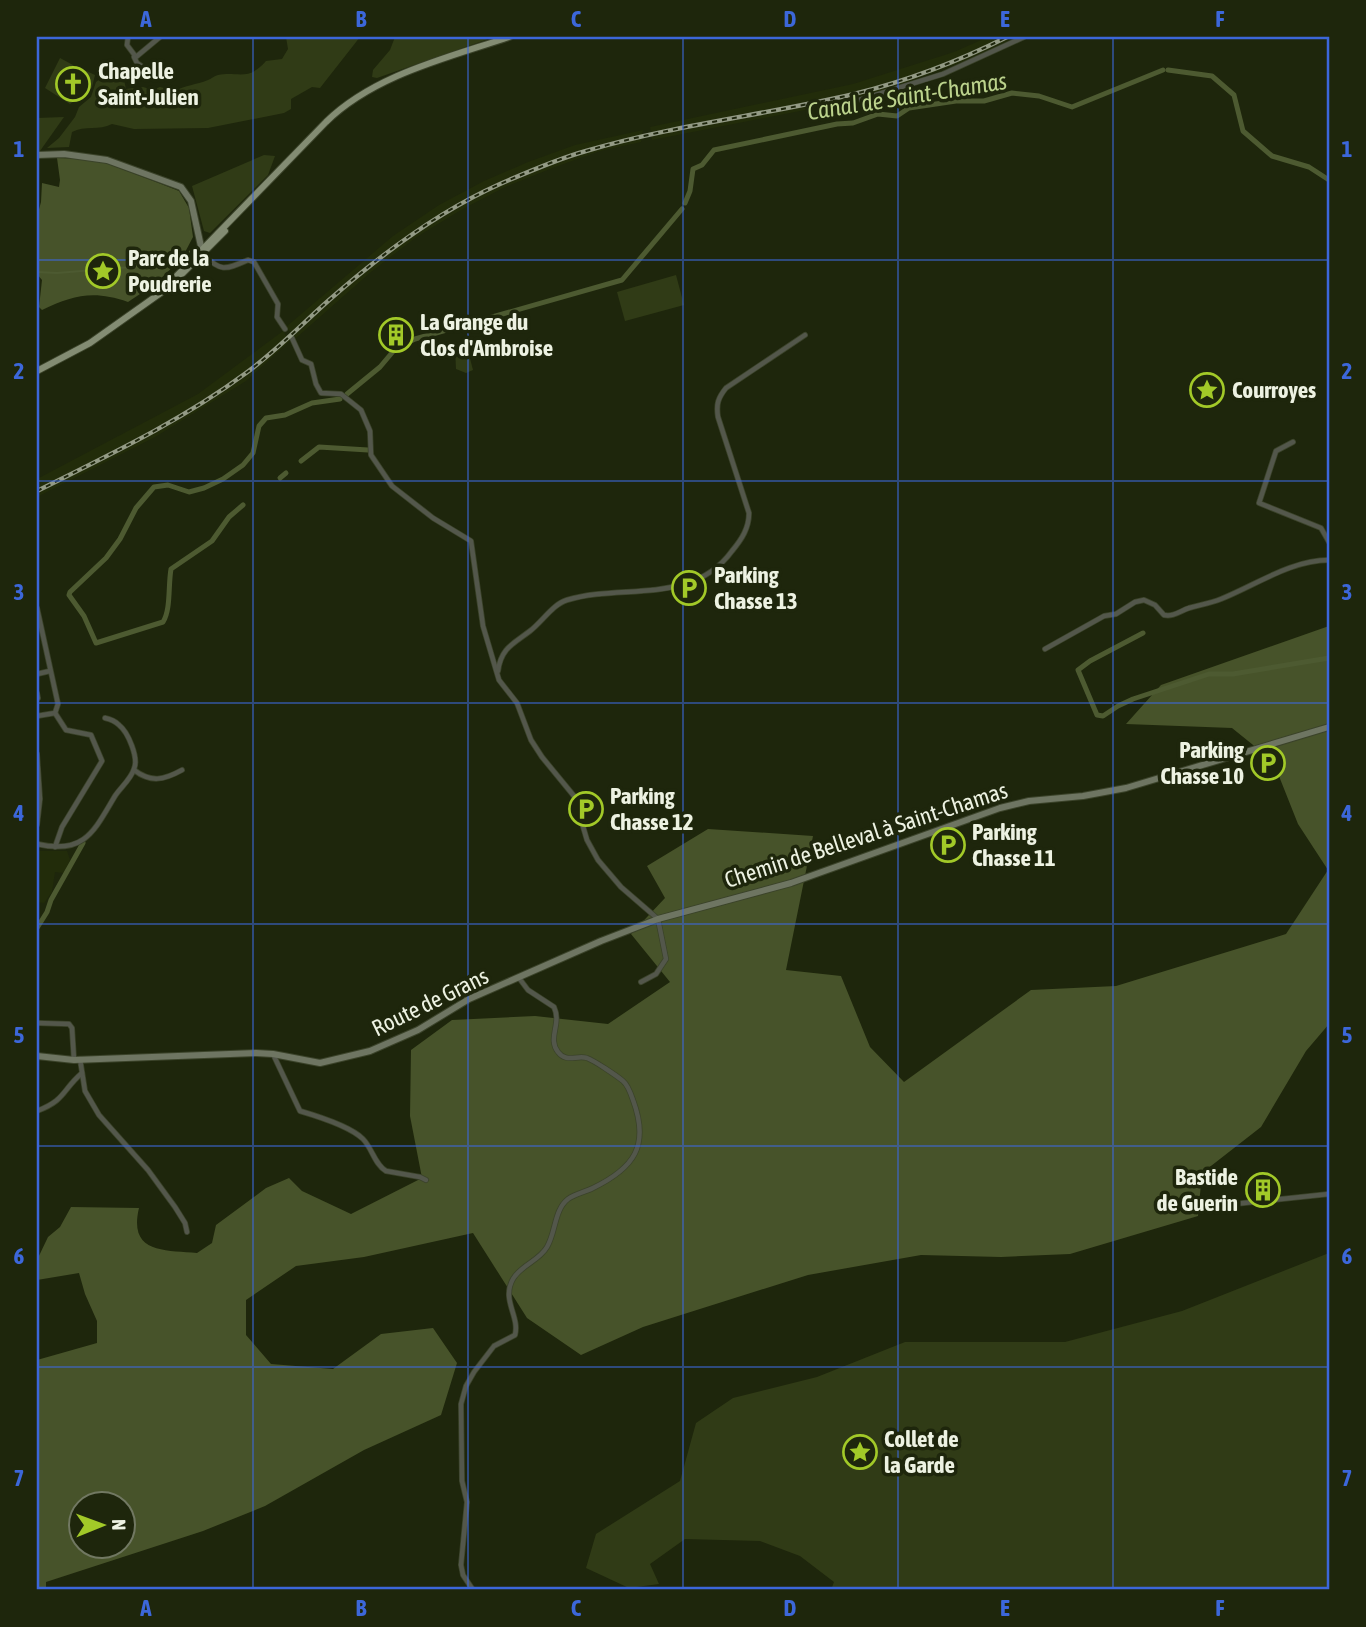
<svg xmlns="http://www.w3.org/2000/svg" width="1366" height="1627" viewBox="0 0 1366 1627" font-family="'Asap Condensed',sans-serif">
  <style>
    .built { fill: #222c0a }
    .green { fill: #303b16 }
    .forest { fill: #47532a; fill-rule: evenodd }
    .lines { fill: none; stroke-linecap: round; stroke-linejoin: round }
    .stream { stroke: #4d5a31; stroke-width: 2 }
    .canal { stroke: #4d5a31; stroke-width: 5 }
    .street-casing { stroke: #3b432a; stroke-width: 6 }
    .secondary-casing { stroke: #3b432a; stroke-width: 8 }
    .primary-casing { stroke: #3b432a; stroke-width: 8 }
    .street { stroke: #53574b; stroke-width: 4.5 }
    .secondary { stroke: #6e7562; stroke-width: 6 }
    .primary { stroke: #838c73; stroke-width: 6 }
    .rail-casing { stroke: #939a85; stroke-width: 4.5 }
    .rail { stroke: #1e260c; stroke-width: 2; stroke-dasharray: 5; stroke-linecap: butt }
    .grid { fill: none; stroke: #3c67da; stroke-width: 2; stroke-opacity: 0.55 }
    .labels { text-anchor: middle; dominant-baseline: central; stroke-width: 7; stroke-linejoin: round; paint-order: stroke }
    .poi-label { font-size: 23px; font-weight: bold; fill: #edf2e2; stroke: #1e260c; text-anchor: start }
    .street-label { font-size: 23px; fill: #edf2e2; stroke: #1e260c }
    .water-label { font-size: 24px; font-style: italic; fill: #bbd28c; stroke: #1e260c }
    .neatline { fill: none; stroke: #3c67da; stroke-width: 2.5 }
    .grid-label { font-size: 23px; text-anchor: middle; font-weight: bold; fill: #3c67da }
  </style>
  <rect width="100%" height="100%" fill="#1e260c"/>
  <g class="built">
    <polygon points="988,37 1016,37 962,62 889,89 805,110 652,140 650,127 853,84 954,52"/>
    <polygon points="643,130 641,142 600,151 555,167 505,187 461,210 415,238 371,272 296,338 286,327 393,236 439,205 484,181 528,162 575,145"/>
    <polygon points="283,331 290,341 246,381 155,437 37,497 37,479 198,394"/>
    <polygon points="37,851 67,851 70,860 64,873 55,872 52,892 44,903 37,902"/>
  </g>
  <g class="green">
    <path d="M286 37H360L320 88 312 87 291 99V109L284 113 208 128 134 129 112 124C99 131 85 125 72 132L69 147 47 148 59 138 75 117 79 107 91 97 96 82 104 76H123L126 89 143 87 153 90 160 87 175 91C185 85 196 85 208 80 211 79 214 76 218 75 238 71 248 82 266 61L282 59 288 49Z"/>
    <polygon points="395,37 494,37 377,78 372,77 373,70 390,50"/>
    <polygon points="60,58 73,65 76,69 80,68 95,75 92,87 85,97 82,95 70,104 45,88"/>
    <polygon points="64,117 40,151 37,151 37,118"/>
    <polygon points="264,155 275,156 268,175 210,233 204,231 192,186"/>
    <polygon points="676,275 684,305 625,321 617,292"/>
    <polygon points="467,347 473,370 466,373 456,369 455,348"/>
    <polygon points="1329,1253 1329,1590 831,1590 834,1582 800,1556 760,1541 685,1539 650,1564 659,1584 629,1588 586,1568 596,1534 680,1481 696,1423 733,1398 817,1377 905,1342 1065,1342 1182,1311"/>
  </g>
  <g class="forest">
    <path d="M57 158 95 159 156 182 179 191 189 208 193 237 182 258 155 284 128 302C94 290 73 295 42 310L39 307 42 280 37 274V217L41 202 42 183 59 187 60 180Z"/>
    <path d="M1329 626V1024L1306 1051 1261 1127 1202 1173 1198 1216 1070 1254 1001 1257 921 1255 808 1275 643 1327 581 1355 527 1318 473 1233 364 1257 296 1266 246 1300V1335L271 1364 333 1369 381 1334 433 1328 457 1363 441 1415 364 1450 265 1506 203 1531 46 1582V1590H37V1360L97 1343V1321L85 1294 79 1273 37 1280V1260L48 1237 60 1227 71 1207 139 1208C128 1254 165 1250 197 1253L212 1243 216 1225 266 1188 289 1178 302 1191 351 1214 422 1178 410 1116 411 1050 452 1020 535 1016 608 1024 670 982 631 934 665 898 647 866 708 829 813 836 786 970 841 976 870 1047 904 1082 1031 990 1116 986 1286 934 1328 870 1298 824 1273 761 1232 728 1126 724 1161 685ZM80 1504H122V1546H80Z"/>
  </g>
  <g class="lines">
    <polyline class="stream" points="37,272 57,273 181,263 192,249"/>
    <g class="canal">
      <polyline points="1168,70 1212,76 1234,95 1243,131 1272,156 1309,167 1329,180"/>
      <polyline points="685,203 690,191 693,169 702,165 714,150 837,124 853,123 878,114 897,116 909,108 956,101 984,101 1012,93 1039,96 1072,107 1163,70"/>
      <polyline points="347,394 380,367 396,348 415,339 622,280 682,209"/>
      <polyline points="301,461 319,447 368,450"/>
      <polyline points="280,478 286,473"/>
      <path d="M243 505 229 517 212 541 171 569C168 586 171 609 163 622L96 643 84 616 69 595 70 592 106 558 120 539 136 508 154 487 168 485 189 492 204 488 223 479 243 465 253 453 259 426 266 418 285 415 312 403 340 399"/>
      <polyline points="1143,633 1090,661 1078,670 1097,715 1103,716 1118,706 1133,699 1209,674 1233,674 1329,658"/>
      <polyline points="37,928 47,912 51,900 83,843"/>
    </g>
    <g class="street-casing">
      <g id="street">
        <polyline points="128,37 127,45 136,57 160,37"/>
        <polyline points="134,57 137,63 147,70 153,65"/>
        <polyline points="151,67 164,77"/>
        <polyline points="853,102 943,74 1024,37"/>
        <path d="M203 254C220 272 225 270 248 260L254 262 278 304 277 317 285 329"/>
        <polyline points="292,338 302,360 311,364 316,384 321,393 341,394 361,410 370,431 371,455 392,486 433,518 471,541 483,626 499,680 517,703 531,740 542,757 574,796 587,840 598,860 621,887 658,919 666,959 656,974 641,982"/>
        <polyline points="1293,442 1276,451 1259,503 1321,528 1329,542"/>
        <polyline points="37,608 58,704 55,713 37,716"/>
        <path d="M1045 649 1104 616 1116 614 1135 602 1144 600 1155 605 1164 615C1174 617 1180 611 1189 608 1200 605 1211 603 1221 599 1256 585 1291 560 1329 560"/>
        <path d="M498 671C501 648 513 644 530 631 542 622 553 604 567 600 622 583 692 606 732 551 742 539 749 528 749 513L718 417C716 404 718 398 726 388L805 335"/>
        <polyline points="37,674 50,671"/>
        <polyline points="37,693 38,698"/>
        <polyline points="55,713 66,730 91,735 102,761 62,827 55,847"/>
        <polyline points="37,754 40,799 37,825"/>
        <path d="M134 770C151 783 164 780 182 770"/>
        <path d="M37 844C85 855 94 831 115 796 121 787 131 779 134 769 139 758 128 732 119 725 115 721 110 719 105 718"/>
        <polyline points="37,1023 69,1024 72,1028 74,1060"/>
        <path d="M273 1054 300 1111C317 1116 351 1127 363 1139 372 1148 375 1165 386 1171L420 1177 426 1180"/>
        <polyline points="80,1059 85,1091 99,1115 148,1170 175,1207 185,1223 187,1232"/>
        <path d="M37 1111C66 1100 62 1090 82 1073"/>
        <polyline points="1216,1206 1329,1194"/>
        <path d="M473 1590 463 1575 461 1565 467 1502 462 1481 461 1404 466 1386 474 1372 494 1346 515 1335C520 1316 501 1300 513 1279 521 1265 539 1261 547 1247 556 1232 554 1210 568 1199 575 1194 585 1192 593 1188 634 1168 650 1146 633 1100 631 1094 628 1085 623 1081 617 1076 595 1061 587 1058 577 1055 566 1063 558 1052 547 1038 562 1024 554 1007L528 990 519 978"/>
      </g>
    </g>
    <g class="secondary-casing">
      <g id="secondary">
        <polyline points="37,155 64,154 107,160 181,187 191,201 202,251"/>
        <polyline points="37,1056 74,1060 256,1053 273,1054 320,1063 370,1051 418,1030 469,999 601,941 658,919 791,883 1000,808 1029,801 1083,796 1126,788 1329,727"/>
      </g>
    </g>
    <g class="primary-casing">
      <g id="primary">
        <polyline points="173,283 225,231"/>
        <path d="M159 294 326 122C374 75 447 58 509 37"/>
        <polyline points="37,371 90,343 162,292"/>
      </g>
    </g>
    <use href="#street" class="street"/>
    <use href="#secondary" class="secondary"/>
    <use href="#primary" class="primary"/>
    <g class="rail-casing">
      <path id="rail" d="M37 491C109 455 181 421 246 373 276 351 301 325 328 301 379 256 437 212 500 184 528 172 557 159 586 151 674 125 765 115 854 94 907 81 959 61 1007 37"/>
    </g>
    <use href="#rail" class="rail"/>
  </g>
  <path class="grid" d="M253 37V1590M468 37V1590M683 37V1590M898 37V1590M1113 37V1590M37 260H1329M37 481H1329M37 703H1329M37 924H1329M37 1146H1329M37 1367H1329"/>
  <defs>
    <g id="church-ring" transform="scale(1.75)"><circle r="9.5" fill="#1e260c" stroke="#a2c928" stroke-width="1.5"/><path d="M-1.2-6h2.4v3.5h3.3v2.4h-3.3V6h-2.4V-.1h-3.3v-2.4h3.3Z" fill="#a2c928"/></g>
    <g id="sight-ring" transform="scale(1.75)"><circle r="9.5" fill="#1e260c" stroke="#a2c928" stroke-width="1.5"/><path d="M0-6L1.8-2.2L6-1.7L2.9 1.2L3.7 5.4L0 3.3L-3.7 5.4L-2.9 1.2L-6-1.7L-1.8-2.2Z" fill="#a2c928"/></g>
    <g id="building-ring" transform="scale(1.75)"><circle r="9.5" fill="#1e260c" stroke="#a2c928" stroke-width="1.5"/><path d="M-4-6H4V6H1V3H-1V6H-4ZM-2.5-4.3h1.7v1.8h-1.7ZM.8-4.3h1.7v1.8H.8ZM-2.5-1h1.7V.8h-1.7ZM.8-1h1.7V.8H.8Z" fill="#a2c928"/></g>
    <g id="parking-ring" transform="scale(1.75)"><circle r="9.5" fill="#1e260c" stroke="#a2c928" stroke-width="1.5"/><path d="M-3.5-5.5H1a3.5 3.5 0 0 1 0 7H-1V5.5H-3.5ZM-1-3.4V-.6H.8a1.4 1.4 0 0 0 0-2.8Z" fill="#a2c928"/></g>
  </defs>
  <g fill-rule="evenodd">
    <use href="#church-ring" x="73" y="84"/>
    <use href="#sight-ring" x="103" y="271"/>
    <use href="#building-ring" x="396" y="335"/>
    <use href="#sight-ring" x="1207" y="390"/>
    <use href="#parking-ring" x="689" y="588"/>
    <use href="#parking-ring" x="1268" y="763"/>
    <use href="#parking-ring" x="586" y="809"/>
    <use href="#parking-ring" x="948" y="845"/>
    <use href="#building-ring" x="1263" y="1190"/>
    <use href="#sight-ring" x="860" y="1452"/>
  </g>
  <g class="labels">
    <g class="poi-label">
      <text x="98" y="71">Chapelle<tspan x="98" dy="26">Saint-Julien</tspan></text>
      <text x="128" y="258">Parc de la<tspan x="128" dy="26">Poudrerie</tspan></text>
      <text x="420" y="322">La Grange du<tspan x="420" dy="26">Clos d'Ambroise</tspan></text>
      <text x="1232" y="390">Courroyes</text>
      <text x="714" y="575">Parking<tspan x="714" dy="26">Chasse 13</tspan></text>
      <text x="1244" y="750" text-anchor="end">Parking<tspan x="1244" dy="26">Chasse 10</tspan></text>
      <text x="610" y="796">Parking<tspan x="610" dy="26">Chasse 12</tspan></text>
      <text x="972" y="832">Parking<tspan x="972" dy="26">Chasse 11</tspan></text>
      <text x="1238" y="1177" text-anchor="end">Bastide<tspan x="1238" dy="26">de Guerin</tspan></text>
      <text x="884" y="1439">Collet de<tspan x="884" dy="26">la Garde</tspan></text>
    </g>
    <g class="street-label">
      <text transform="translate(866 835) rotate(-18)">Chemin de Belleval à Saint-Chamas</text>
      <text transform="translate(430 1002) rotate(-26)">Route de Grans</text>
    </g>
    <g class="water-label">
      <text transform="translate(907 96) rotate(-9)">Canal de Saint-Chamas</text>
    </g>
  </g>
  <rect width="1366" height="1627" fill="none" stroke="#1e260c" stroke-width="77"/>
  <g transform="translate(102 1525) rotate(89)"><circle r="33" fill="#1e260c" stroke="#717862" stroke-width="2"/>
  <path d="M0-5L12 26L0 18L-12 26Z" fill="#a2c928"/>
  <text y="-10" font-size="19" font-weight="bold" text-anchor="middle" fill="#edf2e2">N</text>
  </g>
  <rect x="38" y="38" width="1290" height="1550" class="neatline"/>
  <g class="grid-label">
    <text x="146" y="27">A</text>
    <text x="361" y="27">B</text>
    <text x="576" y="27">C</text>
    <text x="790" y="27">D</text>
    <text x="1005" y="27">E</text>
    <text x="1220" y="27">F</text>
    <text x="19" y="157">1</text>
    <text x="1347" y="157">1</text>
    <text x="19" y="379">2</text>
    <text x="1347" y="379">2</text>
    <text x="19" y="600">3</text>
    <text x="1347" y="600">3</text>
    <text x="19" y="821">4</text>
    <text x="1347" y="821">4</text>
    <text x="19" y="1043">5</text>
    <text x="1347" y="1043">5</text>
    <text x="19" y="1264">6</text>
    <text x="1347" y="1264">6</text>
    <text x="19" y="1486">7</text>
    <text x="1347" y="1486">7</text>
    <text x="146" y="1616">A</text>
    <text x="361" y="1616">B</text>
    <text x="576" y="1616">C</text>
    <text x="790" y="1616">D</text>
    <text x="1005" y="1616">E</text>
    <text x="1220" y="1616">F</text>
  </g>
</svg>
